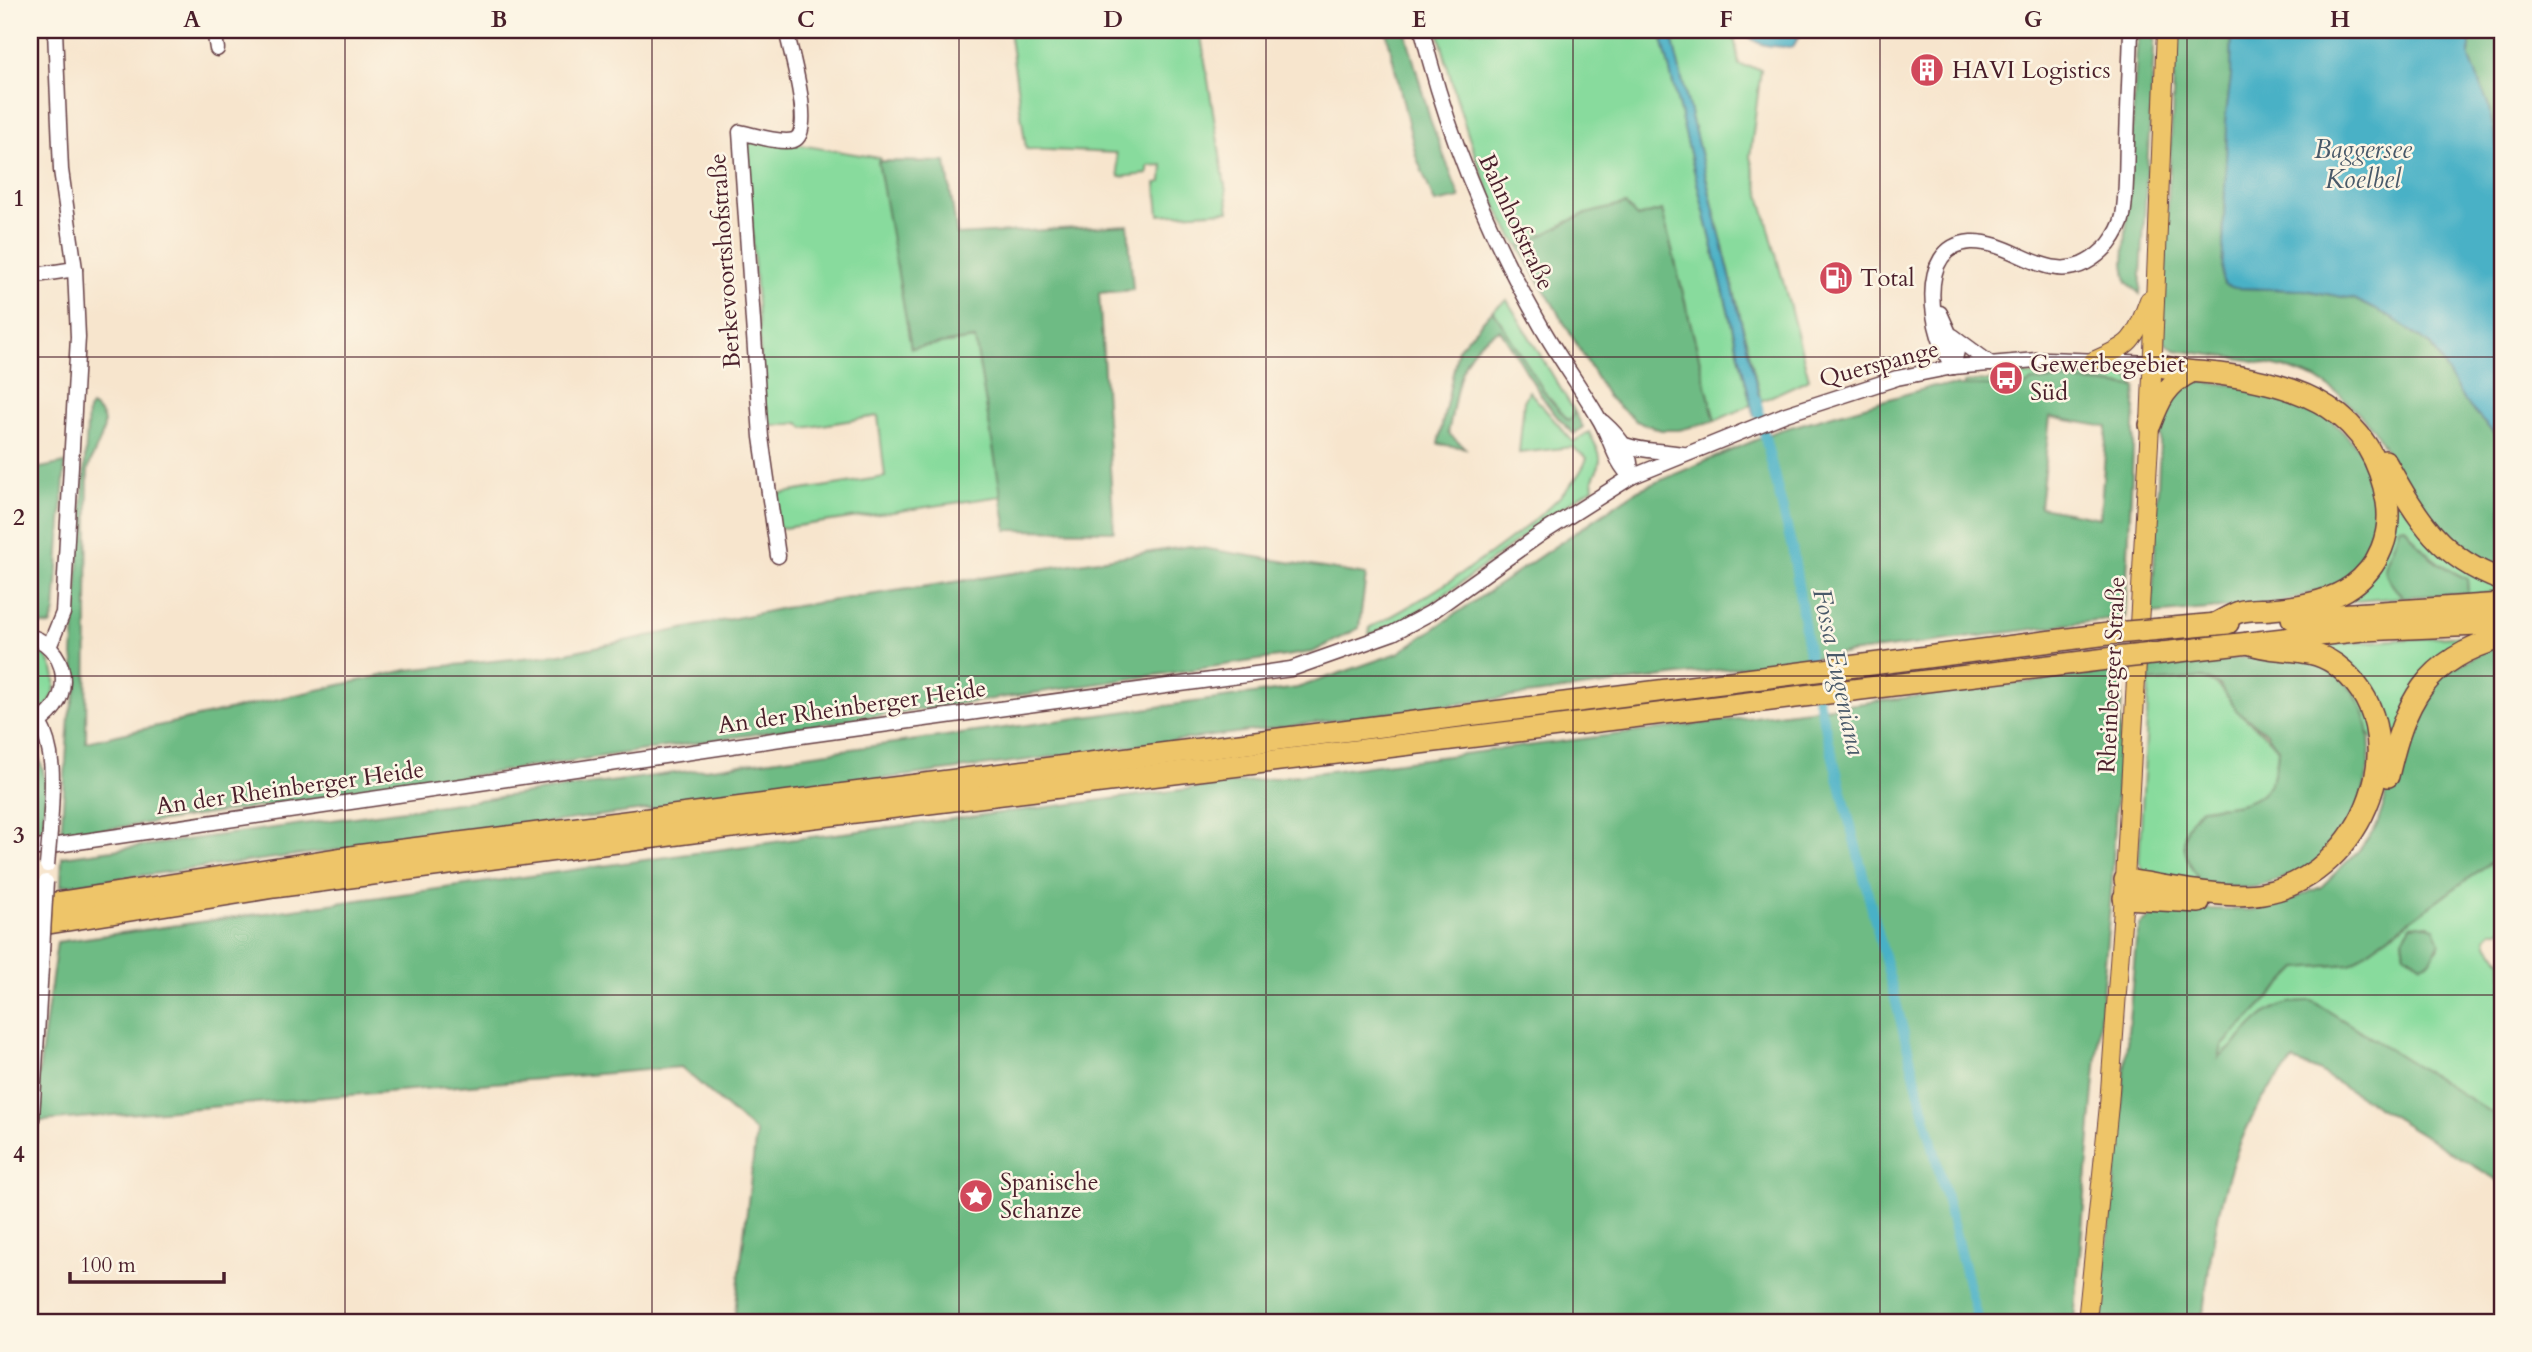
<svg xmlns="http://www.w3.org/2000/svg" width="2532" height="1352" viewBox="0 0 2532 1352" font-family="Cardo,serif">
  <style>
    .green { fill: #88db9d; stroke: #697d64; stroke-width: 2; fill-rule: evenodd }
    .forest { fill: #6ebb84; stroke: #5c6d58; stroke-width: 2; fill-rule: evenodd }
    .water { fill: #48b1c6; stroke: #496878; stroke-width: 2 }
    .lines { fill: none; stroke-linecap: round; stroke-linejoin: round }
    .canal { stroke: #48b1c6; stroke-width: 10 }
    .minor-casing { stroke: #643d43; stroke-width: 17 }
    .major-casing { stroke: #643d43; stroke-width: 20 }
    .highway-casing { stroke: #643d43; stroke-width: 24 }
    .minor { stroke: #fff; stroke-width: 14 }
    .major { stroke: #eec569; stroke-width: 18 }
    .highway { stroke: #eec569; stroke-width: 21 }
    .minor-bridge-casing { stroke: #643d43; stroke-width: 17; stroke-linecap: butt }
    .highway-bridge-casing { stroke: #643d43; stroke-width: 24; stroke-linecap: butt }
    .minor-bridge { stroke: #fff; stroke-width: 14 }
    .highway-bridge { stroke: #eec569; stroke-width: 21 }
    .grid { fill: none; stroke: #4a1f2b; stroke-width: 2; stroke-opacity: 0.55 }
    .labels { text-anchor: middle; dominant-baseline: central; stroke-width: 5; stroke-linejoin: round; paint-order: stroke }
    .poi-label { font-size: 24px; fill: #4a1f2b; stroke: #fcf5e5; text-anchor: start }
    .street-label { font-size: 24px; fill: #4a1f2b; stroke: #fcf5e5 }
    .water-label { font-size: 26px; font-style: italic; fill: #495969; stroke: #fcf5e5 }
    .neatline { fill: none; stroke: #4a1f2b; stroke-width: 2.5 }
    .grid-label { font-size: 23px; text-anchor: middle; font-weight: bold; fill: #4a1f2b }
  </style>
  <rect width="100%" height="100%" fill="#fcf5e5"/>
  <filter id="ink" filterUnits="userSpaceOnUse"><feTurbulence type="fractalNoise" baseFrequency=".0143" numOctaves="2"/><feDisplacementMap in="SourceGraphic" scale="14" xChannelSelector="R" yChannelSelector="G"/><feConvolveMatrix kernelMatrix="1 2 1 2 8 2 1 2 1" color-interpolation-filters="sRGB"/></filter>
  <filter id="wash" filterUnits="userSpaceOnUse"><feTurbulence type="fractalNoise" baseFrequency=".00686" numOctaves="4" result="noise"/><feDisplacementMap in="SourceGraphic" scale="28" xChannelSelector="R" yChannelSelector="G"/><feGaussianBlur stdDeviation="1.57" result="paint"/><feColorMatrix in="noise" values="0 0 0 0 0 0 0 0 0 0 0 0 0 0 0 0 0 1.4 0 .05"/><feComposite in="paint" operator="in"/></filter>
  <g filter="url(#wash)">
    <rect width="100%" height="100%" fill="#f7e5cd"/>
    <g class="green">
      <polygon points="1009,30 1200,30 1229,211 1159,215 1156,183 1162,182 1163,165 1148,166 1148,174 1119,177 1116,153 1026,149"/>
      <path d="M1438 30H1660L1751 405 1715 421 1662 210 1637 217 1582 215 1519 247C1481 190 1455 97 1438 30Z"/>
      <polygon points="1670,30 1733,30 1739,65 1761,69 1750,157 1809,379 1761,401"/>
      <polygon points="763,139 880,158 911,348 975,339 1002,496 776,529 771,495 885,477 878,416 804,428 799,423 773,426 765,424 746,141"/>
      <polygon points="1507,300 1573,409 1573,417 1568,420 1547,396 1493,310"/>
      <path d="M2014 375 2120 376 2128 377 2136 387C2110 385 2044 371 2025 387L1964 386V383L2014 379Z"/>
      <path d="M1529 391 1573 442 1589 432C1592 440 1601 451 1600 460 1600 471 1590 475 1593 488 1516 533 1454 602 1369 635L1370 627C1420 604 1571 509 1587 458L1572 447 1519 453 1524 401Z"/>
      <path d="M2390 497 2502 585V593L2468 594 2467 579C2439 566 2422 552 2405 526L2399 527C2391 566 2371 564 2403 597L2334 603Z"/>
      <polygon points="2482,634 2386,757 2307,646"/>
      <path d="M30 644C61 659 66 704 30 717Z"/>
      <path d="M2203 678C2228 688 2223 694 2238 711 2250 725 2264 730 2278 749 2275 804 2249 805 2201 808L2202 884 2146 874 2139 862 2149 682Z"/>
      <path d="M2502 854V929L2492 931 2486 937 2487 944 2502 960V1119L2312 1001 2218 1060 2222 1046 2298 968 2350 964ZM2411 925H2429L2439 947 2435 952 2405 954 2403 939Z"/>
    </g>
    <g class="forest">
      <polygon points="1386,30 1405,30 1430,119 1460,198 1435,203 1416,156"/>
      <polygon points="2138,30 2155,30 2140,294 2127,282 2124,264"/>
      <polygon points="2176,30 2232,30 2231,77 2225,122 2227,129 2222,279 2224,284 2235,288 2304,290 2354,299 2391,317 2432,346 2464,401 2502,442 2502,573 2468,559 2411,495 2373,428 2339,394 2316,379 2292,370 2249,360 2175,350 2165,343 2162,331"/>
      <polygon points="2470,30 2502,30 2502,168 2488,104 2470,58"/>
      <polygon points="878,161 946,162 957,235 1128,225 1133,290 1099,293 1114,531 1007,530 975,339 911,348"/>
      <polygon points="1625,204 1637,217 1662,210 1715,421 1679,430 1661,430 1636,421 1608,397 1519,247 1582,215"/>
      <path d="M1493 310 1547 396 1568 420 1573 417V409L1583 427 1574 434C1540 404 1526 366 1500 330 1456 349 1458 391 1448 433L1465 448 1438 444 1458 349Z"/>
      <path d="M2065 380 2136 387 2125 617 61 886 62 857 1297 688 1398 653 1638 490 1777 431 1934 386H2025L2032 381ZM2050 417 2107 427 2100 518 2040 507Z"/>
      <polygon points="2185,380 2278,389 2324,413 2359,448 2376,484 2380,527 2367,560 2344,583 2279,603 2152,614 2161,422 2164,402"/>
      <path d="M91 406C121 422 90 450 88 472L86 742 407 670 561 654 784 608 1190 546 1366 575 1359 628 1313 652 61 836 69 716 77 686 73 655 88 410Z"/>
      <polygon points="65,463 55,612 50,626 30,623 30,470"/>
      <path d="M2405 526C2421 552 2439 566 2467 579L2468 594 2403 597C2371 564 2391 566 2399 527Z"/>
      <path d="M2502 642V854L2350 964 2298 968 2222 1046 2219 1058C2253 1032 2261 999 2312 1001L2502 1119V1183L2318 1071 2294 1061C2226 1126 2213 1233 2202 1322H2097L2114 1189 2136 942 2140 925 2162 908 2251 910 2277 906 2321 887 2360 849 2377 825 2416 705 2445 672Z"/>
      <path d="M2279 654C2301 657 2330 664 2346 683 2392 735 2366 824 2315 863 2305 871 2267 885 2255 887 2239 890 2218 885 2202 884 2183 856 2174 834 2201 808 2248 805 2275 804 2278 749L2266 732 2237 711 2220 685 2203 678 2149 682 2150 667Z"/>
      <polygon points="2123,670 2112,881 2074,1322 734,1322 756,1133 681,1067 32,1122 57,942 796,839"/>
      <path d="M30 746C53 769 44 806 43 836L30 838Z"/>
      <polygon points="2420,924 2434,928 2440,942 2431,960 2422,964 2405,954 2403,939 2411,925"/>
    </g>
    <g class="water">
      <polygon points="1660,30 1670,30 1763,412 1754,416"/>
      <path d="M1745 30H1802L1793 47C1776 47 1751 47 1745 30Z"/>
      <polygon points="2232,30 2470,30 2470,58 2488,104 2502,168 2502,442 2464,401 2432,346 2391,317 2354,299 2304,290 2235,288 2225,285 2222,279 2227,129 2225,122 2231,77"/>
      <polygon points="2388,1309 2410,1309 2457,1322 2334,1322 2364,1311"/>
    </g>
    <g class="lines">
      <g class="canal">
        <polyline points="1756,400 1793,552 1812,675"/>
        <polyline points="1816,691 1978,1322"/>
      </g>
    </g>
  </g>
  <g filter="url(#ink)">
    <g class="lines">
      <g class="minor-casing">
        <g id="minor">
          <polyline points="214,30 217,49"/>
          <path d="M1422 30C1447 134 1488 233 1541 326 1559 358 1580 386 1598 417 1611 437 1613 460 1631 477"/>
          <polyline points="30,276 75,269"/>
          <polyline points="1940,313 1957,351 1953,367"/>
          <polyline points="1953,336 1991,364"/>
          <path d="M1953 367C1932 338 1913 246 1971 242 2021 240 2057 301 2109 244 2115 236 2121 226 2123 216 2127 192 2126 166 2127 142 2128 104 2130 67 2131 30"/>
          <path d="M1603 422C1621 438 1632 452 1631 477"/>
          <path d="M1625 445C1644 452 1662 450 1683 454"/>
          <path d="M778 556 761 437 740 132C754 135 780 144 794 140 815 132 790 49 786 30"/>
          <path d="M30 636C75 651 73 710 30 726"/>
          <polyline points="49,647 63,613 78,337 75,269 61,170 55,30"/>
          <path d="M39 722C58 755 51 796 50 832"/>
          <polyline points="30,849 801,736 1291,669 1393,633 1430,613 1541,534 1631,477 1786,414 1897,378 1953,367 2047,359 2152,363"/>
          <polyline points="30,1151 42,951"/>
        </g>
      </g>
      <g class="major-casing">
        <g id="major">
          <path d="M2093 361C2134 344 2134 340 2149 300"/>
          <polyline points="2087,1322 2109,1105 2125,880 2150,425 2166,30"/>
        </g>
      </g>
      <g class="highway-casing">
        <g id="highway">
          <path d="M2152 363C2175 372 2196 371 2220 374 2301 385 2372 409 2387 502 2392 534 2379 567 2352 586 2330 602 2297 607 2271 609 2261 610 2248 609 2239 612 2231 615 2223 620 2215 624"/>
          <path d="M2150 425C2159 401 2166 384 2191 372"/>
          <path d="M2385 461C2417 517 2438 557 2502 580"/>
          <polyline points="2292,618 2502,604"/>
          <polyline points="2161,629 2228,623"/>
          <polyline points="2162,653 2363,630 2502,624"/>
          <path d="M2388 776C2405 702 2425 659 2502 638"/>
          <path d="M2125 880C2163 885 2227 900 2263 893 2363 877 2424 730 2335 664 2308 645 2276 654 2248 643"/>
          <polyline points="2124,898 2199,902"/>
          <polyline points="30,907 356,856 2116,633"/>
          <polyline points="30,926 274,887 708,830 2115,658"/>
        </g>
      </g>
      <use href="#minor" class="minor"/>
      <use href="#major" class="major"/>
      <use href="#highway" class="highway"/>
      <g class="minor-bridge-casing">
        <g id="minor-bridge">
          <polyline points="47,865 50,832"/>
          <polyline points="42,951 46,882"/>
        </g>
      </g>
      <g class="highway-bridge-casing">
        <g id="highway-bridge">
          <polyline points="2116,633 2161,629"/>
          <polyline points="2115,658 2162,653"/>
        </g>
      </g>
      <use href="#minor-bridge" class="minor-bridge"/>
      <use href="#highway-bridge" class="highway-bridge"/>
    </g>
  </g>
  <path class="grid" d="M345 30V1322M652 30V1322M959 30V1322M1266 30V1322M1573 30V1322M1880 30V1322M2187 30V1322M30 357H2502M30 676H2502M30 995H2502"/>
  <defs>
    <g id="building-disc" transform="scale(1.75)"><circle r="9.5" fill="#d1495b" stroke="#fcf5e5"/><path d="M-4-6H4V6H1V3H-1V6H-4ZM-2.5-4.3h1.7v1.8h-1.7ZM.8-4.3h1.7v1.8H.8ZM-2.5-1h1.7V.8h-1.7ZM.8-1h1.7V.8H.8Z" fill="#fff"/></g>
    <g id="fuel-disc" transform="scale(1.75)"><circle r="9.5" fill="#d1495b" stroke="#fcf5e5"/><path d="M-5.5-6h7V0h2V4h1.3V-2.5L3-4.5l.8-.8L6-3V5H2.5V1h-1V6h-7ZM-4.2-4.7v3.2H.2V-4.7Z" fill="#fff"/></g>
    <g id="bus-disc" transform="scale(1.75)"><circle r="9.5" fill="#d1495b" stroke="#fcf5e5"/><path d="M-5-6H5V4H4V6H2V4H-2V6H-4V4H-5ZM-3.5-4V0h7V-4ZM-3.5 1.2v1.5H-2V1.2ZM2 1.2v1.5H3.5V1.2Z" fill="#fff"/></g>
    <g id="sight-disc" transform="scale(1.75)"><circle r="9.5" fill="#d1495b" stroke="#fcf5e5"/><path d="M0-6L1.8-2.2L6-1.7L2.9 1.2L3.7 5.4L0 3.3L-3.7 5.4L-2.9 1.2L-6-1.7L-1.8-2.2Z" fill="#fff"/></g>
  </defs>
  <g fill-rule="evenodd">
    <use href="#building-disc" x="1927" y="70"/>
    <use href="#fuel-disc" x="1836" y="278"/>
    <use href="#bus-disc" x="2006" y="378"/>
    <use href="#sight-disc" x="976" y="1196"/>
  </g>
  <g class="labels">
    <g class="poi-label">
      <text x="1952" y="70">HAVI Logistics</text>
      <text x="1860" y="278">Total</text>
      <text x="2030" y="364">Gewerbegebiet<tspan x="2030" dy="28">Süd</tspan></text>
      <text x="1000" y="1182">Spanische<tspan x="1000" dy="28">Schanze</tspan></text>
    </g>
    <g class="street-label">
      <text transform="translate(1516 222) rotate(65)">Bahnhofstraße</text>
      <text transform="translate(725 261) rotate(-94)">Berkevoortshofstraße</text>
      <text transform="translate(1879 364) rotate(-15)">Querspange</text>
      <text transform="translate(2112 675) rotate(-87)">Rheinberger Straße</text>
      <text transform="translate(852 707) rotate(-8)">An der Rheinberger Heide</text>
      <text transform="translate(290 788) rotate(-8)">An der Rheinberger Heide</text>
    </g>
    <g class="water-label">
      <text x="2363" y="149">Baggersee<tspan x="2363" dy="30">Koelbel</tspan></text>
      <text transform="translate(1839 672) rotate(78)">Fossa Eugeniana</text>
    </g>
  </g>
  <rect width="2532" height="1352" fill="none" stroke="#fcf5e5" stroke-width="77"/>
  <path d="M70 1272v10h154v-10" fill="none" stroke="#4a1f2b" stroke-width="3.5"/>
  <text x="80" y="1272" font-size="21" fill="#4a1f2b" stroke="#fcf5e5" stroke-width="5" paint-order="stroke">100 m</text>
  <rect x="38" y="38" width="2456" height="1276" class="neatline"/>
  <g class="grid-label">
    <text x="192" y="27">A</text>
    <text x="499" y="27">B</text>
    <text x="806" y="27">C</text>
    <text x="1113" y="27">D</text>
    <text x="1419" y="27">E</text>
    <text x="1726" y="27">F</text>
    <text x="2033" y="27">G</text>
    <text x="2340" y="27">H</text>
    <text x="19" y="206">1</text>
    <text x="19" y="525">2</text>
    <text x="19" y="843">3</text>
    <text x="19" y="1162">4</text>
  </g>
</svg>
